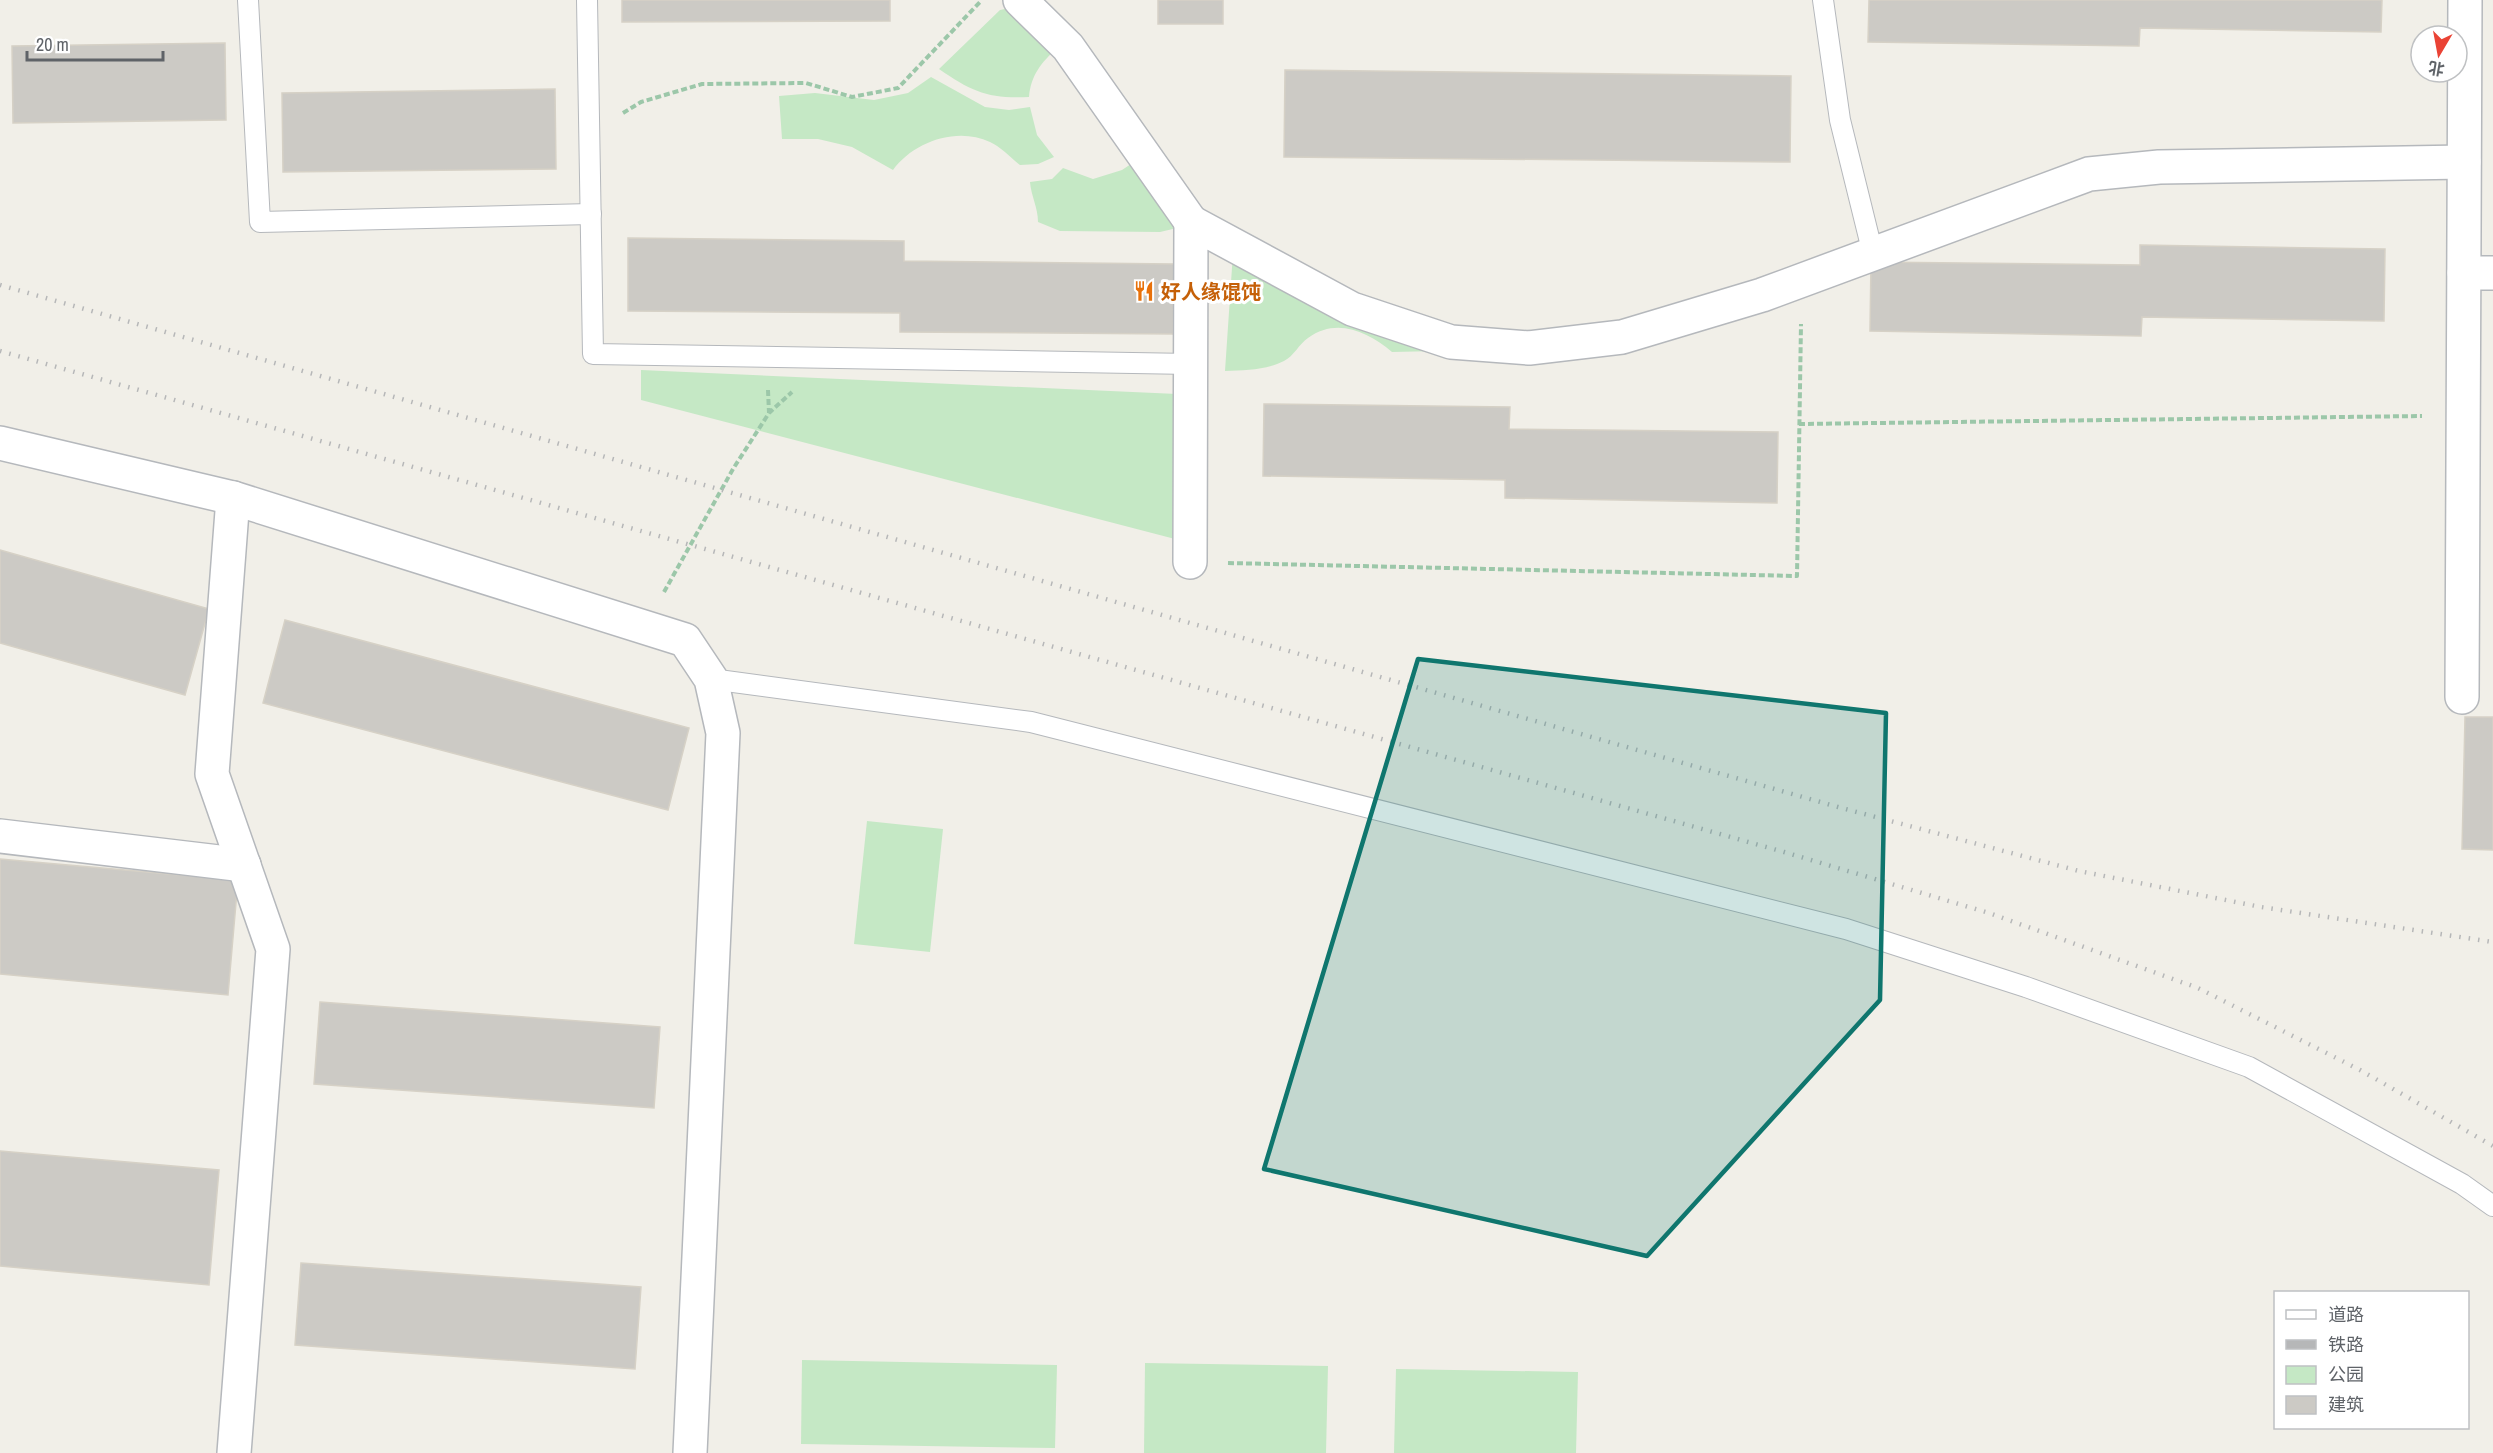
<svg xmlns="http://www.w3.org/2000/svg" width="2493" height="1453" viewBox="0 0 2493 1453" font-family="'Archivo Narrow','Noto Sans SC',sans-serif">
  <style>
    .green { fill: #c5e8c5 }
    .building { fill: #cccac5; stroke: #d6d1c6; stroke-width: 1.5 }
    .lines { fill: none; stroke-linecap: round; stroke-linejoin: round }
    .service-casing { stroke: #b5b8bc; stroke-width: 22 }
    .minor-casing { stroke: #b5b8bc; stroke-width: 36 }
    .path { stroke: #9cc7a9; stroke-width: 4; stroke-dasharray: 6 3; stroke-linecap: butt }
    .service { stroke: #fff; stroke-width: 20 }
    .minor { stroke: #fff; stroke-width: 33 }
    .rail { stroke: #b6b7b8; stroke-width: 4.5; stroke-dasharray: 1.5 8; stroke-linecap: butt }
    .marked { fill: #0f766e; fill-opacity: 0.2; stroke: #0f766e; stroke-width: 4.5; stroke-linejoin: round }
    .labels { text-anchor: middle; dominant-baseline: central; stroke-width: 6; stroke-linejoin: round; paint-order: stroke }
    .food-label { font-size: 20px; font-weight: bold; fill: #c56008; stroke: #fff; text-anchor: start }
  </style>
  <rect width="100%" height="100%" fill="#f1efe8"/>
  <g class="green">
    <path d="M1010 8 1057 48C1041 63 1031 75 1029 97 989 99 972 92 939 69L1000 10Z"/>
    <path d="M931 77 985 107 1009 110 1030 107 1037 135 1054 157 1038 164 1020 165C1011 158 1001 147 990 142 957 126 913 142 893 170L852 147 818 139H782L779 96 815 93 874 100 908 93Z"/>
    <path d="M1137 160 1177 228 1160 232 1060 231 1038 222C1038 207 1031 196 1030 182L1052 179 1063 168 1093 179 1122 170Z"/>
    <path d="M1233 253 1438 351 1392 352C1368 332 1337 317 1308 338 1299 344 1294 356 1284 361 1266 370 1246 370 1225 371Z"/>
    <polygon points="641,370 1177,394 1175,539 641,400"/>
    <polygon points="867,821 943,829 930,952 854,944"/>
    <polygon points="802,1360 1057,1365 1055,1448 801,1444"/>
    <polygon points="1145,1363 1328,1366 1326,1453 1144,1453"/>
    <polygon points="1396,1369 1578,1372 1576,1453 1394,1453"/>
  </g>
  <g class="building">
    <polygon points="622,0 890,0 890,21 622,22"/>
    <rect x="1158" y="0" width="65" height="24"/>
    <polygon points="1869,0 2382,0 2381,32 2140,28 2139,46 1868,42"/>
    <polygon points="225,43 226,120 13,123 12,46"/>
    <polygon points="1285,70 1791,76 1790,162 1284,157"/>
    <polygon points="555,89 556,169 283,172 282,93"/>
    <polygon points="628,238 904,241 904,261 1174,264 1173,334 900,332 900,313 628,311"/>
    <polygon points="2140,245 2385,249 2384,321 2142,317 2141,336 1870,331 1871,262 2140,265"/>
    <polygon points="1264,404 1510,407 1509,429 1778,432 1777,503 1505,498 1505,480 1263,476"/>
    <polygon points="0,550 209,609 185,695 0,643"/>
    <polygon points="285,620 689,728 668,810 263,703"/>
    <polygon points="2465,717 2493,717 2493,850 2462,849"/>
    <polygon points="0,859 238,880 228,995 0,974"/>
    <polygon points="320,1002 660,1027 654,1108 314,1084"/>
    <polygon points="0,1151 219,1170 209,1285 0,1266"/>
    <polygon points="301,1263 641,1287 635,1369 295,1345"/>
  </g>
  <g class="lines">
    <g class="service-casing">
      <g id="service">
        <polyline points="248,0 260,222 591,214"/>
        <polyline points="587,0 593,354 1191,364"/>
        <polyline points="1823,0 1840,120 1873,254"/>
        <polyline points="711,679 1031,722 1846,929 2026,987 2249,1067 2462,1184 2493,1206"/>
      </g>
    </g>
    <g class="minor-casing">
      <g id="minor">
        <polyline points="1020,0 1068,47 1191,222"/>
        <polyline points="2464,273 2493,273"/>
        <polyline points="0,443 233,498 685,640 711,679 723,733 690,1453"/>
        <polyline points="233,498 212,774 273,949 234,1453"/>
        <polyline points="1190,562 1191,222 1352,309 1451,342 1529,348 1622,337 1762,295 2089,174 2159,167 2464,162"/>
        <polyline points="2462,697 2465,0"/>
        <polyline points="0,836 244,865"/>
      </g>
    </g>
    <g class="path">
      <polyline points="623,113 641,102 702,84 806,83 852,97 898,88 981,1"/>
      <polyline points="768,390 769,413"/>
      <polyline points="1799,424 2422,416"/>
      <polyline points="1228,563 1797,576 1801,324"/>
      <polyline points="664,592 733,469 769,413 792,392"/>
    </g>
    <use href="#service" class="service"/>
    <use href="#minor" class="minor"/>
    <g class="rail">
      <polyline points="0,285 1838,807 2079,871 2261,907 2493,942"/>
      <polyline points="0,351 1784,852 1989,913 2198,988 2360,1070 2493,1146"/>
    </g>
  </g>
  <path class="marked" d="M1418 659 1886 713 1880 1000 1647 1256 1264 1169Z"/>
  <defs>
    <g id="restaurant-bare" transform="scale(1.62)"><path d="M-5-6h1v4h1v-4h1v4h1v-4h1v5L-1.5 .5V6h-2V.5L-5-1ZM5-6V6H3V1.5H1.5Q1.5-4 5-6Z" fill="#e8710a" stroke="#fff" stroke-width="2.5" paint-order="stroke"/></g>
  </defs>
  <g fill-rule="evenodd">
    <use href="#restaurant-bare" x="1144" y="291"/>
  </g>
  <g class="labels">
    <g class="food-label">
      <text x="1161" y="291">好人缘馄饨</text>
    </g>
  </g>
  <rect x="2274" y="1291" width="195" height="138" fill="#ffffff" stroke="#bfc1c3" stroke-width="1.5"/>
  <rect x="2286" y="1310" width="30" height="9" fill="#ffffff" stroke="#bfc1c3" stroke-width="1.5"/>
  <text x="2328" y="1321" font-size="18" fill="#5f6368">道路</text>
  <rect x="2286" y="1340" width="30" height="9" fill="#b6b7b8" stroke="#bfc1c3" stroke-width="1.5"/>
  <text x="2328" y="1351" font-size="18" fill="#5f6368">铁路</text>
  <rect x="2286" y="1366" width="30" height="18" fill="#c5e8c5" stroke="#bfc1c3" stroke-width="1.5"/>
  <text x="2328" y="1381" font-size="18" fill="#5f6368">公园</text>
  <rect x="2286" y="1396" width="30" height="18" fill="#cccac5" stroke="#bfc1c3" stroke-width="1.5"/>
  <text x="2328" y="1411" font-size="18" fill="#5f6368">建筑</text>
  <g transform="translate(2439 54) rotate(190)"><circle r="28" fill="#ffffff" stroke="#bfc1c3" stroke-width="1.5"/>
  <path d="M0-4.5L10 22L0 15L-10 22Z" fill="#ea4335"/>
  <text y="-9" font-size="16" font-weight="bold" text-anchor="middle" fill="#5f6368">北</text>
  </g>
  <path d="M27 51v9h136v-9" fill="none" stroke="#5f6368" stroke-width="3"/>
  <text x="36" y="51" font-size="18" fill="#5f6368" stroke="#ffffff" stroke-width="4.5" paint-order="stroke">20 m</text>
</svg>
